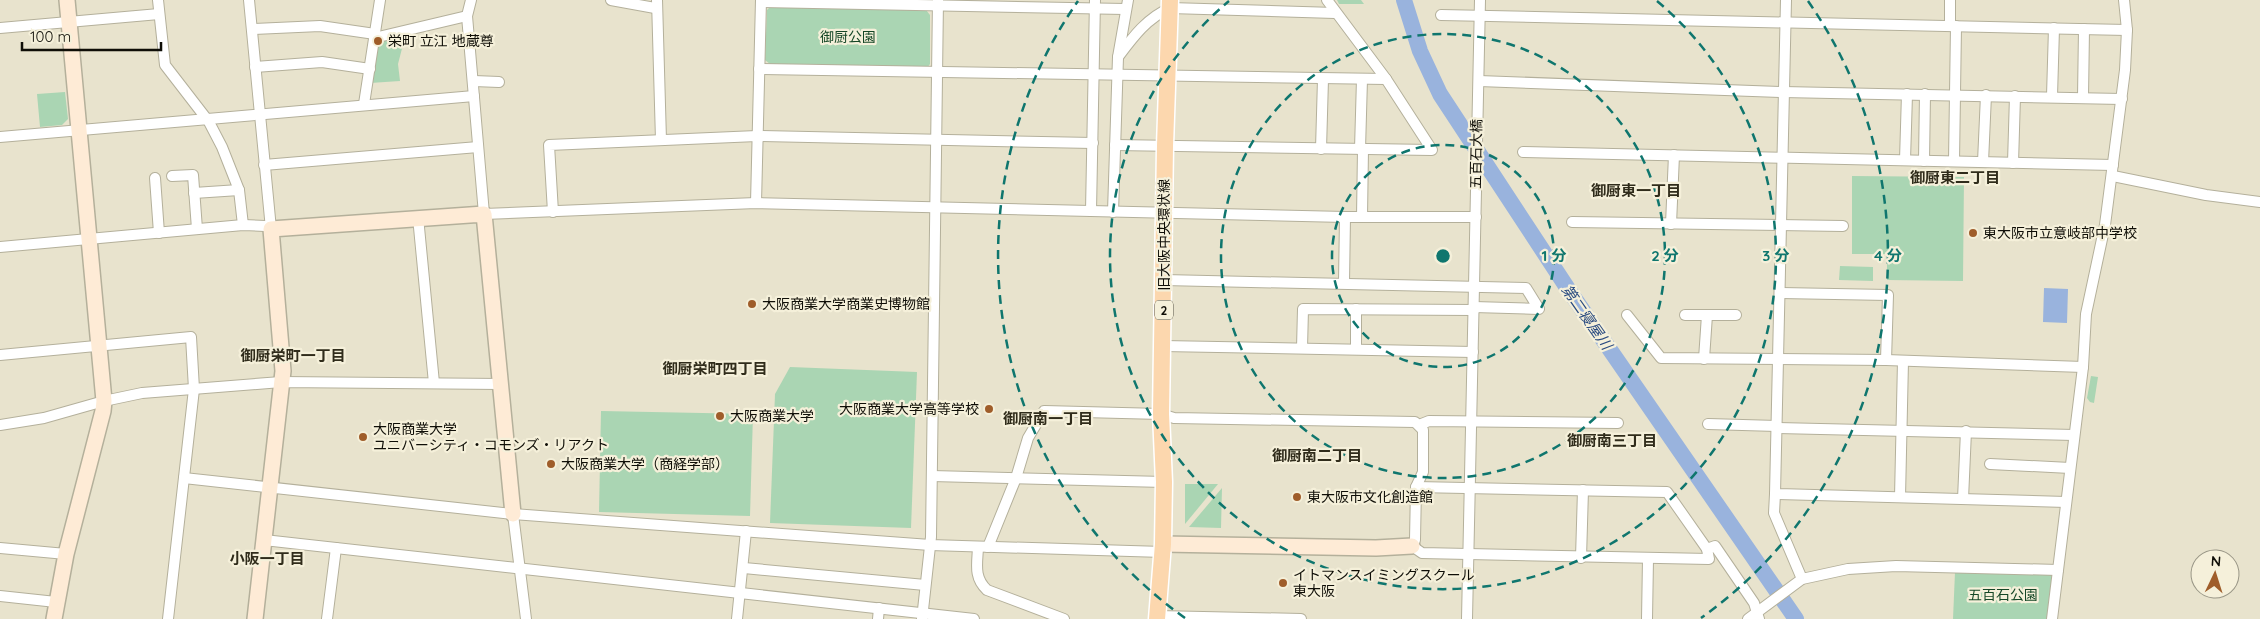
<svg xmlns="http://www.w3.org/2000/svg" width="2260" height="619" viewBox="0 0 2260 619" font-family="Quicksand,'Noto Sans JP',sans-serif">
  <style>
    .green { fill: #aad5b3 }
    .water { fill: #99b3dd }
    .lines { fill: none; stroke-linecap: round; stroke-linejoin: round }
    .river { stroke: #99b3dd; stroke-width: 16 }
    .street-casing { stroke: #b4b09b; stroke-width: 12 }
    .secondary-casing { stroke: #b4b09b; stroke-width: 18 }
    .primary-casing { stroke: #fff; stroke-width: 19 }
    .street { stroke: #fff; stroke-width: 10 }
    .secondary { stroke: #feebd6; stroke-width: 15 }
    .primary { stroke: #fcd7ae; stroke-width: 16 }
    .ring { fill: none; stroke: #0f766e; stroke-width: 2.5; stroke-dasharray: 9 6 }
    .poi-dot { fill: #9f5d2a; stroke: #f5f0da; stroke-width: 2 }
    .labels { text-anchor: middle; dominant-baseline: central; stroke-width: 4.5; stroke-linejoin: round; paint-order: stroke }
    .shield { fill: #f5f0da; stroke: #545246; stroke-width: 1 }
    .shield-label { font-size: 12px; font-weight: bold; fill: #0f0e07 }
    .park-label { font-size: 14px; fill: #154726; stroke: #f5f0da }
    .poi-label { font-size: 14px; fill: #0f0e07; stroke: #f5f0da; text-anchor: start }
    .street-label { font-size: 14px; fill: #0f0e07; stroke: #f5f0da }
    .neighbourhood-label { font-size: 15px; font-weight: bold; fill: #302c1b; stroke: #f5f0da }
    .water-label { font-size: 15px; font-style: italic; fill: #2a4b80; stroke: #f5f0da }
    .centre { fill: #0f766e; stroke: #f5f0da; stroke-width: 2.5 }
    .ring-label { font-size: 15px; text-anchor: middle; font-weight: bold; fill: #0f766e; stroke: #f5f0da; stroke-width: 4.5; stroke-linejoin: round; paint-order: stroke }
  </style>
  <rect width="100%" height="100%" fill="#e8e3cd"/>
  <g class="green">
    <polygon points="1337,0 1361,0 1364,4 1339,4"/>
    <polygon points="770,7 926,10 930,15 930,64 927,68 770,64 765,60 767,10"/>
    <polygon points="406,33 398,64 400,81 370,83 377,40"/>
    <polygon points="65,92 68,119 62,125 40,127 37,94"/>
    <polygon points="1852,176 1964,177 1963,281 1887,280 1887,254 1852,254"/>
    <polygon points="1840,266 1873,267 1873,281 1839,280"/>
    <polygon points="790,367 917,372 911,528 770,523 775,394"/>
    <polygon points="2091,376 2098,377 2094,403 2090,402 2087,398"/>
    <polygon points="601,411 753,414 750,516 599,512"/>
    <polygon points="1185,484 1218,484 1185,524"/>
    <polygon points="1222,488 1221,528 1189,527"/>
    <polygon points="1955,572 2049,573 2052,576 2048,619 1953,619"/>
  </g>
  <polygon class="water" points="2044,288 2068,289 2067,323 2043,322"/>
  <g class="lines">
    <polyline class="river" points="1404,0 1420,51 1440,94 1568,289 1796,619"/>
    <g class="street-casing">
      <g id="street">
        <polyline points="158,0 165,65 209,122 222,147 239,190 243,225"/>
        <polyline points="471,0 467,16 484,214 756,203 1345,217 1476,217"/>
        <polyline points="611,0 655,8"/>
        <polyline points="657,0 661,140"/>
        <polyline points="1786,0 1775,494 2066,502"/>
        <polyline points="761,2 1125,9"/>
        <polyline points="1441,15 2127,30"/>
        <polyline points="1950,26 1950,0"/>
        <polyline points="0,28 159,14"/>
        <polyline points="252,29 320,26 375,34"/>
        <polyline points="374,38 467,16"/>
        <path d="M1118 57C1133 37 1147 18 1170 8L1335 13"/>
        <polyline points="255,67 322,62 370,69"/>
        <polyline points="759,69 1386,79"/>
        <polyline points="474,81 499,82"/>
        <polyline points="1479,81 1783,92 2122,99"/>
        <polyline points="2052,96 2054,28"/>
        <polyline points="2083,97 2084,29"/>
        <polyline points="364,104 380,0"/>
        <polyline points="0,137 474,96"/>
        <polyline points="1115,145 1432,150 1386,79 1327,0"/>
        <polyline points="1321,149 1323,79"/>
        <polyline points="1360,149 1362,79"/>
        <polyline points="1523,152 2113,165"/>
        <polyline points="1905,160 1907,94"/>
        <polyline points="1924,161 1925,94"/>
        <polyline points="1954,161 1956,26"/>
        <polyline points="1983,162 1986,95"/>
        <polyline points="2013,163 2015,96"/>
        <polyline points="264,165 478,147"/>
        <polyline points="172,176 193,175 197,229"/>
        <polyline points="2113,176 2206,195 2260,202"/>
        <polyline points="155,178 159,233"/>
        <polyline points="194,193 239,190"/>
        <polyline points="756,203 761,0"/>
        <polyline points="1091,211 1095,0"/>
        <polyline points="553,212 549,145 757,136 1093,143"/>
        <polyline points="1113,212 1118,57 1128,0"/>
        <polyline points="418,217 434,383"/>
        <polyline points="1362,217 1363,149"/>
        <polyline points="1572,222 1843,226"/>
        <polyline points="1671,224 1674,155"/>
        <polyline points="0,247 243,225 265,226 271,229 249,0"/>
        <polyline points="1164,280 1526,288 1539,309 1474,307"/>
        <polyline points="1344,283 1345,217"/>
        <polyline points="1781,293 1888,295 1886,360"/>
        <polyline points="1627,315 1661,358 1886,360 2083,367"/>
        <polyline points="1685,315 1736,315"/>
        <polyline points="1163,346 1473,352"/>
        <polyline points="1302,348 1303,309 1474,310"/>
        <polyline points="1356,349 1356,309"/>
        <polyline points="0,355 191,337 194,389 168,619"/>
        <polyline points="1704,359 1707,315"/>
        <polyline points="1708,424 1777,426"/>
        <polyline points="0,425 44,418 104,401 142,393 281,382 501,384"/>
        <polyline points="1419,425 1429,421 1618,423"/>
        <polyline points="1777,428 2074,435"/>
        <polyline points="1990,464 2070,468"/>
        <polyline points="932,476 1164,482"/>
        <polyline points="184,478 513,514 930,545 1163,552"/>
        <polyline points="1416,487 1667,492 1707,549 1715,546 1754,603 1759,619"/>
        <polyline points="1775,494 1774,513 1802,579"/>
        <polyline points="1900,497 1903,361"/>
        <polyline points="1963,499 1966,431"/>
        <polyline points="513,514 526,619"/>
        <polyline points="264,540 974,619"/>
        <polyline points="988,547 1016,478 1028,438 1044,411 1161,414 1174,418 1415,422 1423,430 1423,472 1416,487 1415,540 1412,546 1422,553 1709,559 1707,549"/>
        <polyline points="0,548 66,554"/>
        <path d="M978 548C977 565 974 578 987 590L1064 619"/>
        <polyline points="1581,558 1583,490"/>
        <polyline points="744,568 925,585"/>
        <polyline points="0,596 56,602"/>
        <polyline points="1157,616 1301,619"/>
        <polyline points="327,619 336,548"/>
        <polyline points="737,619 746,531"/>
        <polyline points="878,619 879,608"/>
        <polyline points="922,619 931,537 938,0"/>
        <polyline points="1467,619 1480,0"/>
        <polyline points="1647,619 1648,559"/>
        <polyline points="1748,619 1802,579 1848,569 1896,566 2058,570"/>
        <polyline points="2052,619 2083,367 2086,314 2105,225 2125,70 2127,30 2124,0"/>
      </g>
    </g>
    <g class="secondary-casing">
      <g id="secondary">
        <polyline points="1163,544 1376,548 1412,546"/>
        <polyline points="54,619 66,554 103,411 104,401 67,0"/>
        <polyline points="255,619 283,371 271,229 484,214 513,514"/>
      </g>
    </g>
    <g class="primary-casing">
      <polyline id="primary" points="1157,619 1163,544 1164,482 1161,414 1165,146 1170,0"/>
    </g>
    <use href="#street" class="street"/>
    <use href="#secondary" class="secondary"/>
    <use href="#primary" class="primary"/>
  </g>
  <g class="ring">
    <circle cx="1443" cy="256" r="111"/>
    <circle cx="1443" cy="256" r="222"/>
    <path d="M1657 1A333 333 0 1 1 1229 1"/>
    <path d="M1185 618A445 445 0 0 1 1078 1M1808 1A445 445 0 0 1 1701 618"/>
  </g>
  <g class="poi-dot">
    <circle cx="378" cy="41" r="5"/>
    <circle cx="1973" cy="233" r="5"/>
    <circle cx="752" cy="304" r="5"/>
    <circle cx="989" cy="409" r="5"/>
    <circle cx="720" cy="416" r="5"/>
    <circle cx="363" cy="437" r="5"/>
    <circle cx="551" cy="464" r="5"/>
    <circle cx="1297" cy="497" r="5"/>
    <circle cx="1283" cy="583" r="5"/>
  </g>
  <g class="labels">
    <rect class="shield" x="1155" y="300.5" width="18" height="19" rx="4"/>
    <g class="shield-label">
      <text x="1164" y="310">2</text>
    </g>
    <g class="park-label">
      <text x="848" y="37">御厨公園</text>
      <text x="2003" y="595">五百石公園</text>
    </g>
    <g class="poi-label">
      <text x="388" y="41">栄町 立江 地蔵尊</text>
      <text x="1983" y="233">東大阪市立意岐部中学校</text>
      <text x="762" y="304">大阪商業大学商業史博物館</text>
      <text x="979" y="409" text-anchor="end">大阪商業大学高等学校</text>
      <text x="730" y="416">大阪商業大学</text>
      <text x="373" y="429">大阪商業大学<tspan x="373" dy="16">ユニバーシティ・コモンズ・リアクト</tspan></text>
      <text x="561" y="464">大阪商業大学（商経学部）</text>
      <text x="1307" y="497">東大阪市文化創造館</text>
      <text x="1293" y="575">イトマンスイミングスクール<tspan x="1293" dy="16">東大阪</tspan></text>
    </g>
    <g class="street-label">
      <text transform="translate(1476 154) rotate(-89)">五百石大橋</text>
      <text transform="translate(1164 235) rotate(-90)">旧大阪中央環状線</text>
    </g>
    <g class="neighbourhood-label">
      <text x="1955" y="177">御厨東二丁目</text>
      <text x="1636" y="190">御厨東一丁目</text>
      <text x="293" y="355">御厨栄町一丁目</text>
      <text x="715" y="368">御厨栄町四丁目</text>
      <text x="1048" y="418">御厨南一丁目</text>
      <text x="1612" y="440">御厨南三丁目</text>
      <text x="1317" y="455">御厨南二丁目</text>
      <text x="267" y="558">小阪一丁目</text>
    </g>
    <g class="water-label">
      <text transform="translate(1587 317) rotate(55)">第二寝屋川</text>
    </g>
  </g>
  <circle cx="1443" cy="256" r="8" class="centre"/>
  <g class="ring-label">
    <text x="1554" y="261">1 分</text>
    <text x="1665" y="261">2 分</text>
    <text x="1776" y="261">3 分</text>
    <text x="1888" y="261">4 分</text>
  </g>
  <g transform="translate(2215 574) rotate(4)"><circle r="24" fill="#f5f0da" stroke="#999686"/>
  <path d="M0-4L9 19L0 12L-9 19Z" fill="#9f5d2a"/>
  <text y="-8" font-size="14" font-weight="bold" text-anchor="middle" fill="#0f0e07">N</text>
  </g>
  <path d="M22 42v8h139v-8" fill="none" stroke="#0f0e07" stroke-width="2.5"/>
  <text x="30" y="42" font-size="15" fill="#0f0e07" stroke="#f5f0da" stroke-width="4" paint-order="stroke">100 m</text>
</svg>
